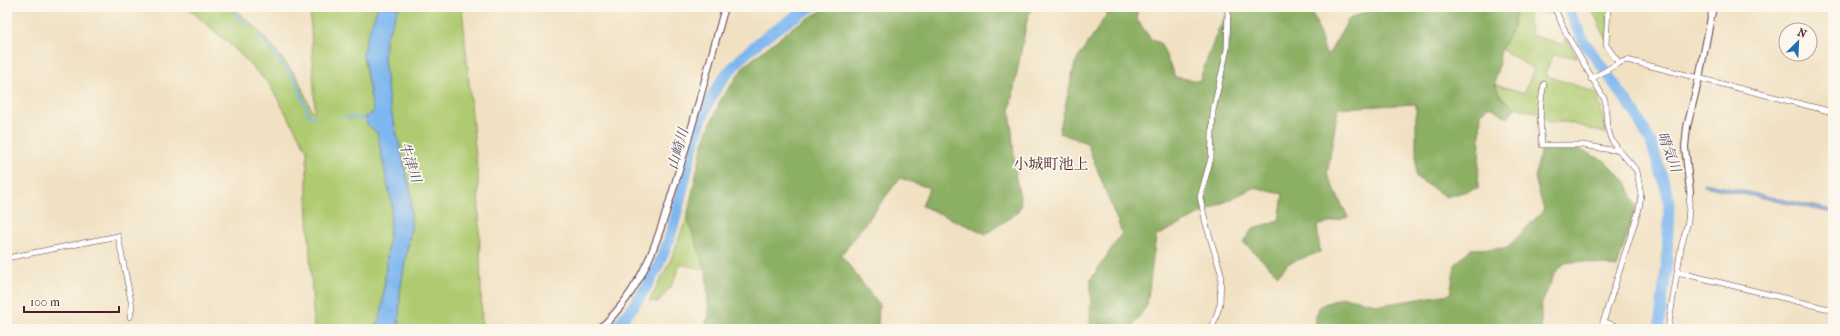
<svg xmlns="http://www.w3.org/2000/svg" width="1840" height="336" viewBox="0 0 1840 336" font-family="'IM FELL French Canon','Noto Serif JP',serif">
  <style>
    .green { fill: #afcb71; stroke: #7c754e }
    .forest { fill: #8baf63; stroke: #6a6747 }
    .water { fill: #7eb7ef; stroke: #646b8d }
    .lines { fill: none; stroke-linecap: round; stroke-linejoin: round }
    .stream { stroke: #7eb7ef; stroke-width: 2 }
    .river { stroke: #7eb7ef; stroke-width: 11 }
    .minor-casing { stroke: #633c42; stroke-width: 6 }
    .tertiary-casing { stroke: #633c42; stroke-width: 8 }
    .minor { stroke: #fff; stroke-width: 5 }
    .tertiary { stroke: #fff; stroke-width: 6 }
    .labels { text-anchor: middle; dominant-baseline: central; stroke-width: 3.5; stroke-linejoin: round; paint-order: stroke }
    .water-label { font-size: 14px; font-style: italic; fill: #5c5470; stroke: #fbf7ec }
    .quarter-label { font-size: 15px; fill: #4a1f2b; stroke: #fbf7ec }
  </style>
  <rect width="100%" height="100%" fill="#fbf7ec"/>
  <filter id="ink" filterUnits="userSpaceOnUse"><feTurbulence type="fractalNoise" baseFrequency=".025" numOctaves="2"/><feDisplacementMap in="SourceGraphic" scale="8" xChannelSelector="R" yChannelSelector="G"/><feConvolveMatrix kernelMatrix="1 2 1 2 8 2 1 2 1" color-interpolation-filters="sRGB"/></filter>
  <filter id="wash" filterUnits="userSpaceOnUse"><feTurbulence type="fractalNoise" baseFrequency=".012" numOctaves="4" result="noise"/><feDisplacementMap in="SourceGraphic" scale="16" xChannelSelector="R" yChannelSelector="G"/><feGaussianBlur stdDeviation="0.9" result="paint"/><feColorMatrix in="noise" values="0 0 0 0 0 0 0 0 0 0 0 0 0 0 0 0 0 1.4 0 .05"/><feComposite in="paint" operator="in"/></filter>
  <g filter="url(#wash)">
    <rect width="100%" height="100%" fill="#f1e1c2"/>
    <g class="green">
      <polygon points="187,7 233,7 259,31 297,77 312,111 315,110 310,7 378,7 363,53 373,110 372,114 366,116 367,124 377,133 392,205 382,310 376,329 314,329 307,198 307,150 269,84 236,50"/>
      <polygon points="399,7 462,7 478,180 482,329 399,329 400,291 411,227 411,193 389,102 384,59 385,40"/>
      <path d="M1516 7H1551L1555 15 1528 9 1531 35 1562 45 1566 38 1577 57 1552 55 1545 75 1597 93 1607 134 1567 122H1547L1543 113C1517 108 1506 110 1495 84L1524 93 1534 69 1501 49 1513 28Z"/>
      <polygon points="1591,7 1610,7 1608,43"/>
      <polygon points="687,217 706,270 680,264 672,285 658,302 649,301 670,262"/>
    </g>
    <g class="forest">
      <polygon points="828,7 1035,7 1028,15 1010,109 1016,178 1021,202 1018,212 986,234 922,206 929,188 900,178 841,255 879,305 878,329 864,326 863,329 703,329 709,316 706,270 687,217 703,143 720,101 744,66 793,27"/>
      <polygon points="1104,7 1137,7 1137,20 1151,39 1161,44 1175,77 1199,81 1218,30 1231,7 1305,7 1314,16 1327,57 1349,19 1376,7 1516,7 1513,28 1501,49 1495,84 1501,98 1515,107 1508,118 1490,106 1481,113 1478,188 1446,197 1416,177 1416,104 1338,108 1327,175 1348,217 1317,226 1320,252 1289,263 1278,275 1243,242 1253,228 1279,221 1283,194 1253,188 1156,236 1147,305 1131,329 1096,329 1090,327 1091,279 1122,233 1087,143 1059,133 1075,63 1107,14"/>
      <polygon points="1541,149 1577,149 1604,160 1626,182 1636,206 1617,267 1582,261 1565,263 1554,274 1541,306 1541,329 1315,329 1315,318 1320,306 1343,297 1381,305 1450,294 1455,265 1470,249 1507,248 1544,210 1535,178"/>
    </g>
    <g class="water">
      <polygon points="378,7 399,7 385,40 384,59 389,102 411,193 411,227 400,291 399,329 376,329 382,310 392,205 377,133 367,124 366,116 372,114 373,110 363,54 367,36"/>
      <polygon points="1704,183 1833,210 1833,213 1704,186"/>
    </g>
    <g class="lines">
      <g class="stream">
        <polyline points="228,7 247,25"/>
        <polyline points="257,34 295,79 309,116 315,116"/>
        <polyline points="344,117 360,118 369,121"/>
      </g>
      <g class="river">
        <polyline points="1568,7 1570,14 1585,43 1635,113 1651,143 1665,185 1669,201 1667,261 1659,329"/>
        <path d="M614 329C640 301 659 271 671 234 686 186 692 119 723 79 746 49 779 25 812 7"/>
      </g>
    </g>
  </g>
  <g filter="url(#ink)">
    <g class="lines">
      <g class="minor-casing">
        <g id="minor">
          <polyline points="1554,7 1567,35 1605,100 1607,126 1611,139 1618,149 1637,171 1641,195 1639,209 1601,329"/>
          <polyline points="1608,7 1606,45 1619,63"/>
          <polyline points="1591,79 1619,63 1627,60 1833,112"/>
          <path d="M1544 84C1539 105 1540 124 1542 145H1583L1611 150 1618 149"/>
          <polyline points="7,258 118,236 132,306 130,317"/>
          <polyline points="1677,272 1833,310"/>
          <polyline points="1603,321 1623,329"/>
          <polyline points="1212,329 1220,304 1221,273 1206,224 1200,197 1211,158 1213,111 1227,49 1228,7"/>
          <polyline points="1668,329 1681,248 1688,221 1690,192"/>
        </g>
      </g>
      <g class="tertiary-casing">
        <g id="tertiary">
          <polyline points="1690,192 1685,147 1687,127 1699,78 1713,7"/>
          <path d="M599 329C650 285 664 218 683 157 698 107 711 57 725 7"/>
        </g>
      </g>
      <use href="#minor" class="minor"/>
      <use href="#tertiary" class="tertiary"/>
    </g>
  </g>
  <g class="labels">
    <g class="water-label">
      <text transform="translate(678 149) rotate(-74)">山崎川</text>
      <text transform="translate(1669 152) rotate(70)">晴気川</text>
      <text transform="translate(410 162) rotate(72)">牛津川</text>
    </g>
    <g class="quarter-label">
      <text x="1051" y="164">小城町池上</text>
    </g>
  </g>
  <rect width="1840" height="336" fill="none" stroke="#fbf7ec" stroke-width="24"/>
  <g transform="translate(1798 42) rotate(24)"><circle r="19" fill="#fbf7ec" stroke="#b4a19f"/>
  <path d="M0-3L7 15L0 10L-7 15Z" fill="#1f6fb2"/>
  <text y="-6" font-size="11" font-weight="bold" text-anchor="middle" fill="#4a1f2b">N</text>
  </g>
  <path d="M24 306v6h95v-6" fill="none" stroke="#4a1f2b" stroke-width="2"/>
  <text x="30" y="306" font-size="12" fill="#4a1f2b" stroke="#fbf7ec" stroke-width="3" paint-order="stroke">100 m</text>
</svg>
